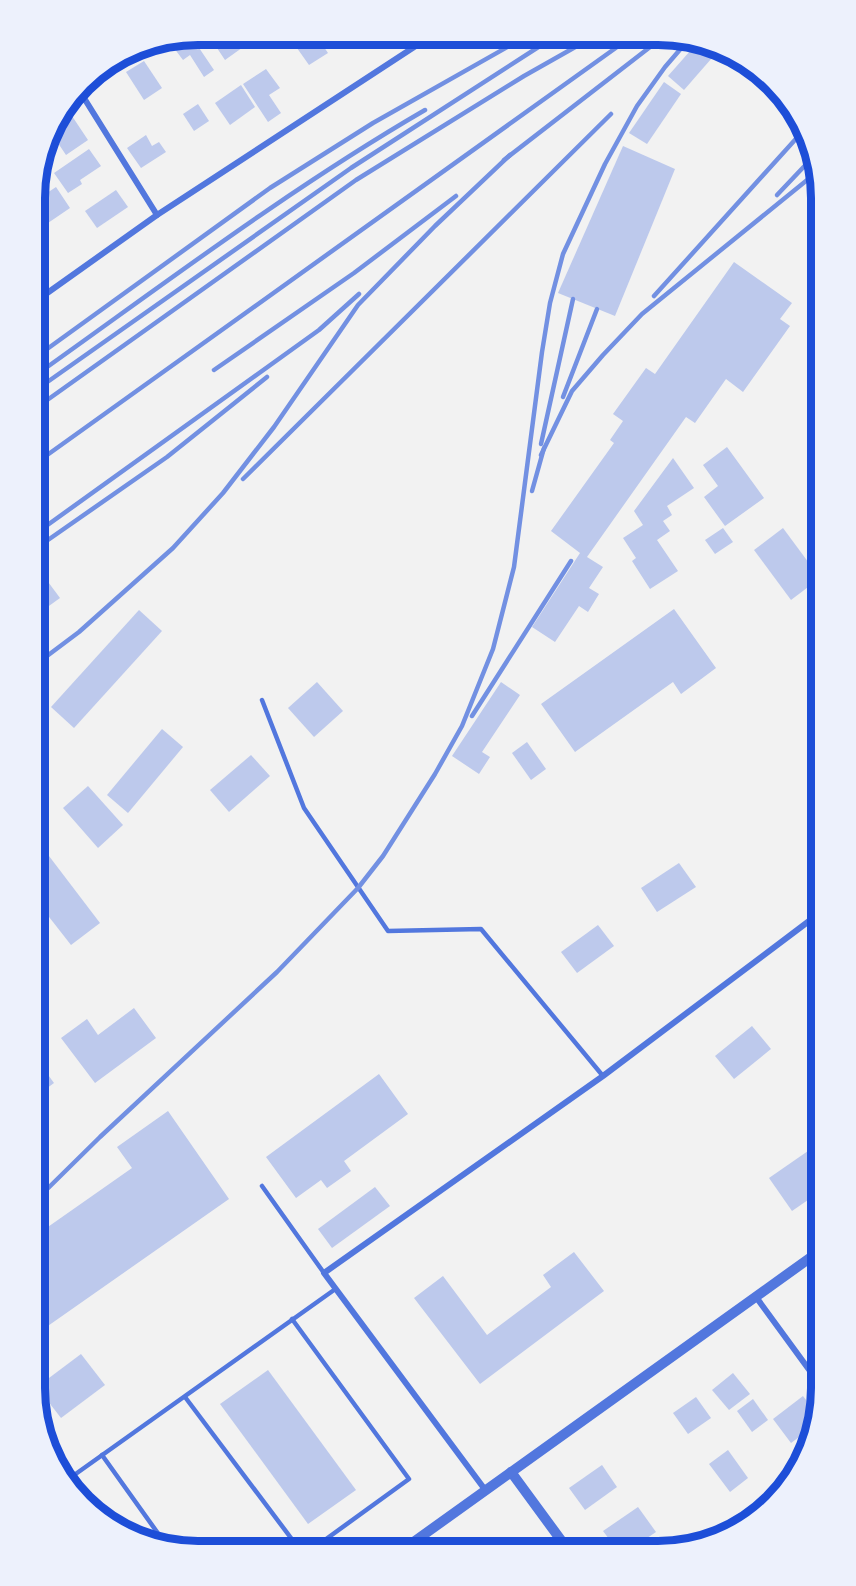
<svg xmlns="http://www.w3.org/2000/svg" width="856" height="1586" viewBox="0 0 856 1586" font-family="Mulish,sans-serif">
  <style>
    .building { fill: #bdc9ec }
    .lines { fill: none; stroke-linecap: round; stroke-linejoin: round }
    .service { stroke: #5277de; stroke-width: 4.5 }
    .minor { stroke: #5277de; stroke-width: 6 }
    .tertiary { stroke: #5277de; stroke-width: 10 }
    .rail { stroke: #7290e2; stroke-width: 4.5 }
    .rim { fill: none; stroke: #1d4ed8; stroke-width: 8 }
  </style>
  <rect width="100%" height="100%" fill="#f2f2f2"/>
  <g class="building">
    <polygon points="197,35 239,35 246,45 225,60 213,42 206,48"/>
    <polygon points="301,35 306,35 309,39 316,35 328,53 309,65 292,41"/>
    <polygon points="350,35 369,36 371,38 355,49 350,41 353,39"/>
    <polygon points="191,36 214,70 204,77 190,55 183,60 174,48 182,43 180,39"/>
    <polygon points="698,42 718,51 684,90 668,76"/>
    <polygon points="144,61 162,88 144,100 126,72"/>
    <polygon points="266,69 280,88 269,95 281,113 268,122 243,84"/>
    <polygon points="664,82 681,94 647,144 629,133"/>
    <polygon points="241,85 255,107 230,125 215,103"/>
    <polygon points="198,104 209,121 194,131 183,114"/>
    <polygon points="66,107 88,140 66,155 52,134 48,137 52,125"/>
    <polygon points="146,135 152,146 159,142 166,152 141,168 127,148"/>
    <polygon points="623,146 675,169 615,316 558,293"/>
    <polygon points="89,149 101,166 80,180 82,184 68,193 54,173"/>
    <polygon points="38,186 44,195 56,187 70,208 48,223 36,204 36,187"/>
    <polygon points="116,190 128,207 97,228 85,211"/>
    <polygon points="734,262 792,303 780,319 790,326 743,392 726,379 695,423 686,417 587,557 603,567 589,588 599,594 588,612 579,606 555,642 532,627 580,553 551,531 614,443 610,440 623,421 613,414 646,368 655,374"/>
    <polygon points="727,447 764,498 725,526 704,497 718,486 703,465"/>
    <polygon points="673,458 694,488 667,506 672,515 663,521 670,531 657,540 678,571 650,589 632,561 636,558 623,538 643,525 634,511"/>
    <polygon points="723,528 733,542 715,554 705,540"/>
    <polygon points="783,528 820,578 791,600 754,550"/>
    <polygon points="37,567 60,598 35,616 35,568"/>
    <polygon points="674,609 716,668 681,694 673,682 575,752 541,704"/>
    <polygon points="139,610 162,631 74,728 51,707"/>
    <polygon points="317,682 343,711 314,737 288,708"/>
    <polygon points="501,682 520,695 482,752 490,757 479,774 452,756"/>
    <polygon points="162,729 183,747 128,813 107,795"/>
    <polygon points="527,742 546,769 531,780 512,753"/>
    <polygon points="251,755 270,776 229,812 210,790"/>
    <polygon points="88,786 123,825 98,848 63,808"/>
    <polygon points="49,856 100,923 71,945 35,899 35,867"/>
    <polygon points="679,863 696,887 657,912 641,888"/>
    <polygon points="598,925 614,946 577,973 561,952"/>
    <polygon points="134,1008 156,1038 95,1083 61,1038 87,1019 98,1035"/>
    <polygon points="752,1026 771,1049 734,1079 715,1056"/>
    <polygon points="35,1057 54,1083 35,1097"/>
    <polygon points="379,1074 408,1114 344,1161 351,1171 327,1188 321,1180 296,1198 266,1157"/>
    <polygon points="168,1111 229,1199 35,1335 35,1236 132,1168 117,1147"/>
    <polygon points="821,1142 821,1191 792,1211 769,1178"/>
    <polygon points="375,1187 390,1206 332,1248 318,1229"/>
    <polygon points="574,1252 604,1291 480,1384 414,1298 443,1276 487,1335 551,1287 543,1275"/>
    <polygon points="81,1354 105,1385 61,1418 37,1387"/>
    <polygon points="268,1370 356,1490 308,1524 220,1404"/>
    <polygon points="733,1373 750,1394 729,1410 712,1390"/>
    <polygon points="803,1396 816,1413 810,1429 791,1443 773,1419"/>
    <polygon points="696,1397 711,1418 688,1434 673,1413"/>
    <polygon points="753,1399 768,1420 752,1432 737,1411"/>
    <polygon points="728,1450 748,1478 730,1492 709,1464"/>
    <polygon points="602,1465 617,1487 585,1510 569,1488"/>
    <polygon points="94,1503 107,1521 98,1517 90,1506"/>
    <polygon points="638,1507 656,1532 628,1551 618,1551 603,1531"/>
  </g>
  <g class="lines">
    <g class="service">
      <polyline points="810,428 821,443"/>
      <polyline points="262,700 304,808 388,931 481,929 603,1076"/>
      <polyline points="262,1186 324,1273"/>
      <polyline points="292,1319 409,1479 311,1550"/>
      <polyline points="185,1397 300,1550"/>
      <polyline points="102,1455 167,1546"/>
      <polyline points="70,1478 334,1290"/>
    </g>
    <g class="minor">
      <polyline points="79,90 157,215"/>
      <polyline points="36,301 157,215 431,36"/>
      <polyline points="756,1297 821,1386"/>
      <polyline points="486,1491 324,1273 603,1076 821,912"/>
    </g>
    <g class="tertiary">
      <polyline points="511,1472 569,1551"/>
      <polyline points="401,1551 821,1250"/>
    </g>
    <g class="rail">
      <polyline points="504,160 663,37"/>
      <polyline points="777,195 814,156"/>
      <polyline points="654,296 803,131"/>
      <polyline points="36,357 270,188 373,123 525,37"/>
      <polyline points="214,370 354,273 456,196"/>
      <path d="M36 375C164 284 289 189 425 110"/>
      <polyline points="36,390 351,168 554,37"/>
      <polyline points="563,397 597,309"/>
      <polyline points="36,408 356,180 524,76 593,37"/>
      <polyline points="541,444 573,299"/>
      <polyline points="541,455 572,391 603,355 642,314 817,172"/>
      <polyline points="36,463 631,37"/>
      <polyline points="243,479 611,114"/>
      <polyline points="532,491 544,448"/>
      <polyline points="35,534 319,330 359,294"/>
      <polyline points="35,549 167,457 267,377"/>
      <polyline points="35,665 79,632 173,548 223,493 274,427 358,305 435,226 510,155"/>
      <polyline points="472,716 571,561"/>
      <polyline points="35,1201 100,1137 277,972 358,888 383,856 435,774 462,726 493,649 514,567 542,352 550,303 563,254 605,164 637,106 665,67 690,38"/>
    </g>
  </g>
  <path d="M0 0H856V1586H0ZM198 45H658A153 153 0 0 1 811 198V1388A153 153 0 0 1 658 1541H198A153 153 0 0 1 45 1388V198A153 153 0 0 1 198 45Z" fill="#edf1fc" fill-rule="evenodd"/>
  <path class="rim" d="M198 45H658A153 153 0 0 1 811 198V1388A153 153 0 0 1 658 1541H198A153 153 0 0 1 45 1388V198A153 153 0 0 1 198 45Z"/>
</svg>
